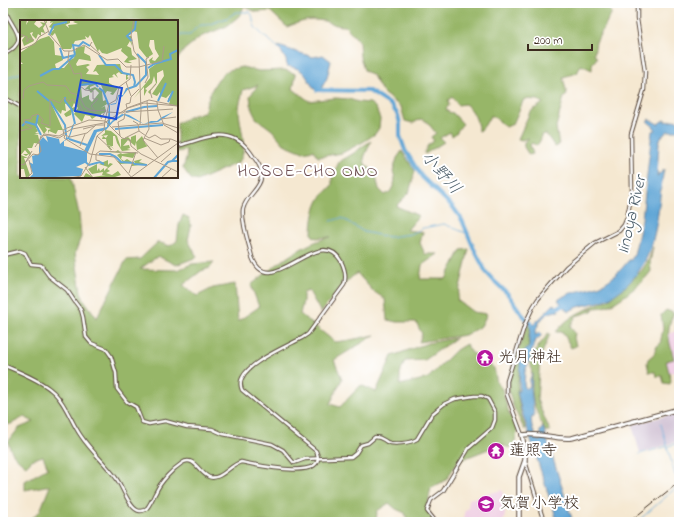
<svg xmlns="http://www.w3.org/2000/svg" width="682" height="525" viewBox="0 0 682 525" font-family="'Indie Flower','Klee One',sans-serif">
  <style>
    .built { fill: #f0d0e4 }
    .industrial { fill: #cebed1 }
    .forest { fill: #97b668; stroke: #697043 }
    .water { fill: #61a6d6; stroke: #4e687a }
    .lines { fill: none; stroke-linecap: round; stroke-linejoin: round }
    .stream { stroke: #61a6d6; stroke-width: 1 }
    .river { stroke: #61a6d6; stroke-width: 4 }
    .secondary-casing { stroke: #574639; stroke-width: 4.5 }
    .highway-casing { stroke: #574639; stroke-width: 5.5 }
    .secondary { stroke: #fff; stroke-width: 2.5 }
    .highway { stroke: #fff; stroke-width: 3.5 }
    .rail { stroke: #3b2a1e; stroke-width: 1 }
    .labels { text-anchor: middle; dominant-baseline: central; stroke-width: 4; stroke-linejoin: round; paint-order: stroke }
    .poi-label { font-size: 16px; fill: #3b2a1e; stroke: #fff; text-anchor: start }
    .neighbourhood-label { font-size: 17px; letter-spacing: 1px; fill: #6d4e51; stroke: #fff }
    .water-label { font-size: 17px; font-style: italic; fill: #4a5c68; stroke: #fff }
    .inset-river { fill: none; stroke: #61a6d6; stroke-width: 2 }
    .inset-road { fill: none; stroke: #ab9c89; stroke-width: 1 }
    .view { fill: #1d4ed8; fill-opacity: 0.15; stroke: #1d4ed8; stroke-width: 2 }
    .inset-edge { fill: none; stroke: #3b2a1e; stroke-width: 2 }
  </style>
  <rect width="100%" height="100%" fill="#fff"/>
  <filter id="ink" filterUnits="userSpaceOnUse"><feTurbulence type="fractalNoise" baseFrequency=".025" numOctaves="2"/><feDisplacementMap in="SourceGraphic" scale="8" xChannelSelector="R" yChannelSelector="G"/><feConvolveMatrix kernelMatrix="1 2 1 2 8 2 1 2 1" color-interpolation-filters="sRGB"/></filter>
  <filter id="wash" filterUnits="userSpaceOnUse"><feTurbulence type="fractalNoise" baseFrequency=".012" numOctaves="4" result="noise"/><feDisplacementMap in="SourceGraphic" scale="16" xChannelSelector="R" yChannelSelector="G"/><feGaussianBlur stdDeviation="0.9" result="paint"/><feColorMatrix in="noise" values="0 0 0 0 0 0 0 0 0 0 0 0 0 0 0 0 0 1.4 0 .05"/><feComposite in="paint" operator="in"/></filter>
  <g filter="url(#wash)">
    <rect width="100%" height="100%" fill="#f5e8d1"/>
    <g class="built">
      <polygon points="679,329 679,379 678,373 668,372 666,361 668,335"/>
      <polygon points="502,490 505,500 505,515 503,522 462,522 465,510 468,508 469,499"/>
    </g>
    <polygon class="industrial" points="679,412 679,441 640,453 632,425"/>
    <g class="forest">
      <path d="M3 3H603L612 12 596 42 594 54 597 58 592 64V70L581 65 577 73 563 77 567 95 564 97 556 127 559 145 555 147 546 134 541 135V139L537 146 532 143 530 145 533 154 529 155 524 147V142L529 138 522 140 518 139 530 112 543 103 538 100 524 99 513 124 506 127 493 116H490L485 125 480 131 478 130C478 120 473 110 465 104L458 105 452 97 448 100 449 105 446 109 448 112 453 113 463 124C458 128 458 133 452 136L450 132 440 138 444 142 425 154 424 153 428 145 434 141 431 137 436 133 426 121 421 119 413 123 405 121 401 107 383 93 373 76 364 70 360 57 359 41 345 26C335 26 332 23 324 21 310 18 299 22 287 27L270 11 257 12 244 7 239 16 227 26 200 37 184 50 177 60V21H21V92L20 93 19 117 21 119V177H71L79 214 81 237 75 253 81 293 84 300 97 318 126 260 140 259 158 242 170 246 177 241 179 225 183 215 189 218 191 226 188 240 197 257 176 265 158 256 140 269 177 270 192 264 214 262 210 268 201 271 183 285 197 296 213 288 235 284 238 321 259 307 251 285C275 266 299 245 330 237L316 238 312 235C312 222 314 208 321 197 324 193 329 189 332 185V177L339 162 354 153 363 146 371 141 364 158 365 164 375 173 379 189 385 195 390 192C394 185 397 180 393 172L397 158 402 151 415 171 409 193 396 206 419 216 407 230 423 232 420 243 425 254H438L422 265 420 279H446L461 250 469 249 457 300 473 312 487 314 481 326 465 335 419 342 422 334 416 322H397L387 320 385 299 373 291 357 273C342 284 332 298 321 313L309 291 303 293V301L300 314 335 342 350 340 375 335 334 360 342 379 330 404 340 407 361 385 376 392 392 356 428 343 456 338 425 360 405 361 400 373V385L428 378 456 350 466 344 472 353 494 368 497 383 502 389 509 413 518 430 515 441 509 448 501 444 458 461 446 480 431 488C428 501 426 511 435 522H404L407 519 405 513 396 509 389 503 377 511 376 522H28L40 511 50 486H45L25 490V481L48 468 43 456 33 459 26 466C17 459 11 454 8 442L19 428 34 422 24 417 11 424 3 425Z"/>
      <path d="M242 67 259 71 285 70 296 74 293 89 309 101 335 98 349 99 358 102 370 103 376 108 380 119 379 128 375 134 363 142 342 153 318 157 313 150 303 152 284 144 272 130 256 118 252 110 250 96 258 85 243 90C242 96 239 103 239 109 239 126 249 148 239 162L197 181 191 179 183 168 186 159 187 150 177 152V123L193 115 204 113C208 98 213 80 227 71 231 69 238 68 242 67Z"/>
      <path d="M653 247 650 262 651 271C646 280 622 299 612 304 605 308 595 308 587 308L608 300 629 283 642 270 649 259Z"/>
      <path d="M588 309H594L592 311 576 316 570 327 575 333 574 338 576 346 571 348 563 332H556C565 321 574 314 588 309Z"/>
      <path d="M666 310 674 313C665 331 669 340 674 359L666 361 671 380 670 384 664 383 662 376H656L655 372H649L647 363 648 359 654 354 656 347 660 344 663 329 661 315Z"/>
      <polygon points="527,325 530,326 528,340 529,347 524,351 520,363 517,393 521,414 526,429 524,429 512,404 509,391 509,378"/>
      <path d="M548 333 550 334 540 358 537 400 550 431H545C539 419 533 405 532 391 532 380 532 370 530 359 534 356 535 352 538 347 541 342 545 339 548 333Z"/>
    </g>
    <g class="water">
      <path d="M278 46 313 57 323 55 331 61 327 78 320 91 314 89C305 75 305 69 287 66L286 60Z"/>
      <path d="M649 119 658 124 665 119V122L671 120V122L673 120 679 121V129L675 131H668L661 137 659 143 657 176H658V174L661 173 664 169C655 219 661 266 611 297 598 305 581 303 568 312L558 300C571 290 581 292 595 287 609 283 620 271 629 260H631L634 255 642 219 652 131 656 130 653 126 647 121Z"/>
      <path d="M554 304 559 311C556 311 552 312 549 313 542 316 536 327 535 335L538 334 539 332 542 334 541 336 536 340 532 351 530 359 525 371 524 385 526 389 530 386 529 382 532 373 531 388 534 415V417L532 416C530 426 534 432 538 441H540V431L543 427 573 522H557L552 503H551L521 409 517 390 519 391 520 361 525 350 529 347V338L531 327Z"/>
    </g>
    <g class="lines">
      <g class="stream">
        <path d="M177 35H190L195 29 201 25H207L227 18 236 12H250C254 16 252 22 255 27 260 34 273 42 279 49"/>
        <polyline points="3,81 11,76 21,73"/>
        <polyline points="331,221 341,218 345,220 364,232 389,237 411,234 423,228 444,224 468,234"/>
        <polyline points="661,424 675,475"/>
        <polyline points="639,454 679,443"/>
        <polyline points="637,522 679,485 676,478"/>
      </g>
      <g class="river">
        <polyline points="317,90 369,91 391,105 398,115 400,124 400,136 405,150 422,177 453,207 462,220 474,249 486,272 493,280 507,293 521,313 530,323 533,328 533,330"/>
        <polyline points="553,309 567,304"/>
      </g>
    </g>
  </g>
  <g filter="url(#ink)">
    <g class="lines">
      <g class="secondary-casing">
        <g id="secondary">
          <path d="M3 55C37 38 4 25 4 3"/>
          <polyline points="3,97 21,107"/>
          <path d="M3 255 20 251 25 253 31 264 41 265 49 276 67 290 75 302 81 310 83 317 86 337 91 343 106 349 111 356 116 373 117 389 127 402 136 407 142 422 149 424 165 421 187 427 212 429 223 434 272 444 283 450 294 463 305 459 351 457 356 453 361 445 368 443 375 437C381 437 382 439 387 442 393 445 411 443 417 439L432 414 444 404 455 399 474 396H482L488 399 495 412V420L492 428 469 448 443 491 431 500 427 511 436 522"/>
          <path d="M3 365C19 372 38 379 51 390 65 401 71 422 81 436 91 451 105 463 116 478 122 485 130 511 140 511 143 511 145 510 147 508 151 503 153 497 156 492 161 481 173 469 182 463 194 455 199 473 209 477 220 481 230 465 241 462 252 464 331 483 316 451L242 390C240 385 240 382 242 378 249 362 287 346 302 338L308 334 344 285C347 276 345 269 341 261 319 222 269 304 252 257 249 244 241 222 243 209 246 196 260 189 261 178 263 169 258 163 253 156 232 123 207 138 177 146"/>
          <polyline points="522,435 507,395 507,381 525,324 533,307 538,299 566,267 595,243 619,231 624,225 627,218 632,192 631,134 644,90 645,72 637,19 637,3"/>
          <polyline points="525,461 544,522"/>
        </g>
      </g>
      <g class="highway-casing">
        <path id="highway" d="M519 522V477L525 460V451L522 435C539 432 555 440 572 438L679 409"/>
      </g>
      <use href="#secondary" class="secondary"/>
      <use href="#highway" class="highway"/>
      <polyline class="rail" points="629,522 679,482"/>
    </g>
  </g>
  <defs>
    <g id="temple-disc" transform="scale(0.9)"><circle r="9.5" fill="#b5179e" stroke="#fff"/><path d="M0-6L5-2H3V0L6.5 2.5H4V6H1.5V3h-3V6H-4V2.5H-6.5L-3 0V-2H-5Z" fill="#fff"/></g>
    <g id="school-disc" transform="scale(0.9)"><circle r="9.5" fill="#b5179e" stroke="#fff"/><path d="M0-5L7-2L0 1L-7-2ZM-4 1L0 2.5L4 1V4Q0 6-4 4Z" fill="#fff"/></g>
  </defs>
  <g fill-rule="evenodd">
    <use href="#temple-disc" x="485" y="358"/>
    <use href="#temple-disc" x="496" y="451"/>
    <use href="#school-disc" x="486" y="504"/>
  </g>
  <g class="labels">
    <g class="poi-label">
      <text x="498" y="358">光月神社</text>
      <text x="509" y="451">蓮照寺</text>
      <text x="499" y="504">気賀小学校</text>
    </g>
    <g class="neighbourhood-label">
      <text x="308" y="171">HOSOE-CHO ONO</text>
    </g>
    <g class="water-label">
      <text transform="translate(441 173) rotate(49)">小野川</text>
      <text transform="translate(632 215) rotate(-77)">Iinoya River</text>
    </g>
  </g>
  <g transform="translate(20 20)">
    <rect width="158" height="158" fill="#f5e8d1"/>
    <path d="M0 0H7L6 5 9 0H17L14 4 19 8 23 5 20 2 25 3 26 0 27 2 23 8 25 13 21 12V16L18 14 16 19 12 15 13 12 10 13 14 21 4 26 2 20 5 16 0 18ZM31 0H50V3L45 5 44 2H42L49 8 48 5 58 4 53 2 57 0H158V86L149 84 150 81 148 79 153 71 146 78 140 76V72L137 76 132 74 144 56 143 50 137 53V63L131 69 130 74 128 72 136 63 134 56 132 63 125 69 127 70 124 76V67L114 78 130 58 129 49 136 44 130 43 129 40 133 37 132 40 135 41 139 36 135 29 134 20H130L129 26 133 34 127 38 119 28 117 12 113 11 108 16H111L112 26 110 21 107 26 111 28 112 35 117 39 108 41 112 43H108L104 42 108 37 101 31 102 28 87 34 82 33 79 29 78 32 70 15 68 18 65 16 66 19 55 21 51 29H42L35 13 32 16 30 14 34 9 29 7 33 2 30 3ZM29 16 34 22 35 35 42 36 43 40 35 44 36 48H44L49 42H46L54 38 56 28 65 26 64 33 70 36 71 41 59 39 56 44 57 46 68 44 70 45 66 47 69 50 66 54 79 55 76 51 73 52 77 45 100 44 102 52 109 54 107 57 109 58 106 60V54H101L99 52 96 54 98 58 94 54 92 56 94 57 89 58V63L98 68 93 75 90 74 92 72 87 71 85 74 81 65 77 64 70 67V69L75 67 82 71 83 81 86 80 87 84 81 88 85 86 86 92 81 94V98L78 95 72 99 70 96 65 95 62 102 54 94 58 88 54 83 52 88 55 87V91H52L51 95 46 97 44 94 51 89 47 83 45 84 46 91 42 90 41 94 32 85 43 110H38L36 114 29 111 28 114V110L31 109 25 107 27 110 24 114 17 103 15 104 19 109 16 108 18 111 15 113 21 114H14L18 115 20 124 14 123 12 128H7L11 133 10 136 9 134 6 136 3 134H8L5 130 1 135 8 138H4L10 155 6 158 4 149H0V44H3L0 41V33L20 19ZM69 65 64 70 68 69 71 73 75 69 79 73 72 82 69 79V75L62 78 61 66ZM85 110 91 111 97 116 101 128V119L108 117 111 120V117L116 115V122L122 116 126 125 128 126 117 130 116 122 115 126 108 120 103 126 109 125 110 128 107 129 111 130 102 131 97 123 95 116H93V126L87 125 86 119H82L83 116 86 118 88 115 81 116 85 113ZM90 125 94 129 90 126 91 131 95 132 98 130 102 134 116 132 113 138 102 136 101 139 104 141 107 139 115 144 114 141 122 139 119 142 126 144 112 146V143L100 144 97 141 103 142 97 135 101 133 88 132 91 131 87 126ZM88 140V145L90 143 93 144 87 149 90 151 86 153 92 155 98 151 101 155 92 158H63L66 153 73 157 86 155H82L83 152 72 154 68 149 77 144V151L79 148 80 151 84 148V151L88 147 79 144Z" fill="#97b668" fill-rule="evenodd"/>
    <path d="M106 68H109L102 77 99 76 96 84 90 85V103L93 100 102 94H104L101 95 105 94 109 95 124 104 131 101H137L142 97 153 92 138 102 124 104 104 95 93 102 86 110 77 112 67 134V142L56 147 63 149 61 156 9 158 13 154 9 142 13 144 12 136 19 134V122L23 117 28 122 26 116 39 119 40 124 46 119V112L47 118 49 116 52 106 55 102 49 119 44 121V126L64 131 74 110 87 107 89 86 91 84 96 83 98 75H103Z" fill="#61a6d6"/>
    <path class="inset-river" d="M29 15 34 5 47 2M112 21 107 16 115 9 116 0M40 28 43 38 55 35M55 35 53 25 59 26 63 22 70 26M79 35 86 45H95L103 53 113 55 115 62 114 67M128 48 134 44 151 39 150 34 158 30M33 49H39L55 35M20 56 33 49M60 65 75 63 78 67M79 68 83 71 89 86M107 69 116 66 126 55V43L117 34M17 71 29 81M45 77V81L52 90 55 104M30 81 45 105 46 115M138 81 146 63M148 82 153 71M124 87 137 86M106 92 124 87M18 95 16 105 21 115M2 106 6 102 16 105M95 109 143 105M49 119 67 125M79 134H90L96 137M158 135 152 141H158M96 137 101 142 114 143M63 140 69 145 80 142 84 144M114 144 127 145M134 158 148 142 152 141"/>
    <path class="inset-road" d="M24 0 30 15 44 31H52L64 25 87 40 98 39 106 47H119M114 0 111 15 114 31 119 38 121 91 138 90 144 105 158 113M0 14 7 17V22L10 18 14 20M72 22 70 25 80 34M0 30 15 24 19 17 29 11M119 47 142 41 144 26M106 62 111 76M125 63 128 57 126 39 129 37M132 78 130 71 136 64M3 79 4 70 9 66 23 62 27 65 46 66 51 73 59 75 65 87 73 91 86 90 81 99M127 81 129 109 123 120 138 138M137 82 138 90 153 89M107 88 106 84 110 83 111 77 119 69M87 92 89 84 96 80 99 67 110 59 111 45M104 92 121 91 120 105M141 99 156 97M85 101 102 118 110 120 111 126 121 134 158 152M113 101 118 104 119 111M85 105H76L67 113 50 117 45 115 44 118 70 134 94 137 112 158M92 107 142 103 158 108M63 109 75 106M0 111 12 108 4 103V100L11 99 12 96 18 94 23 100 21 103 30 106V79L40 83 44 78 50 82 52 79 59 84 63 92 67 90 75 91 71 86 78 79H73V71L65 70 59 65 62 62 61 53 54 54 48 40 49 31M77 116 92 130M100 116 98 102 104 99 105 93M105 118 119 111 129 118 135 115 141 119H151L158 122M124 118 141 125 149 122 150 119M60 126 65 114M15 127 24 114 39 116 52 109 84 103 108 88 124 83 158 86M80 141 76 140V134L80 131 118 133M141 142 151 133M0 144 3 145 13 134 18 135 21 131 19 122 21 116 29 115 39 118 44 115 43 110 47 108 69 100 85 101 87 92 103 93 107 88 129 80 158 86M4 145 12 131M65 147 73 158M109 153 116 132M8 157 12 153 9 140M50 158 61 156 70 142 77 116 84 110 85 101M110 158 158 123M141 158 151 149"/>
    <path class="view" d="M61 60 102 68 96 99 55 91Z"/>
    <rect width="158" height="158" class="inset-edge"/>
  </g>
  <rect width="682" height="525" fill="none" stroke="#fff" stroke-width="16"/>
  <path d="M528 44v6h64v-6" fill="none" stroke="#3b2a1e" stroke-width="2"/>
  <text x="534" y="44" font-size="12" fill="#3b2a1e" stroke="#ffffff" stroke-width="3" paint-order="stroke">200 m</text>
</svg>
